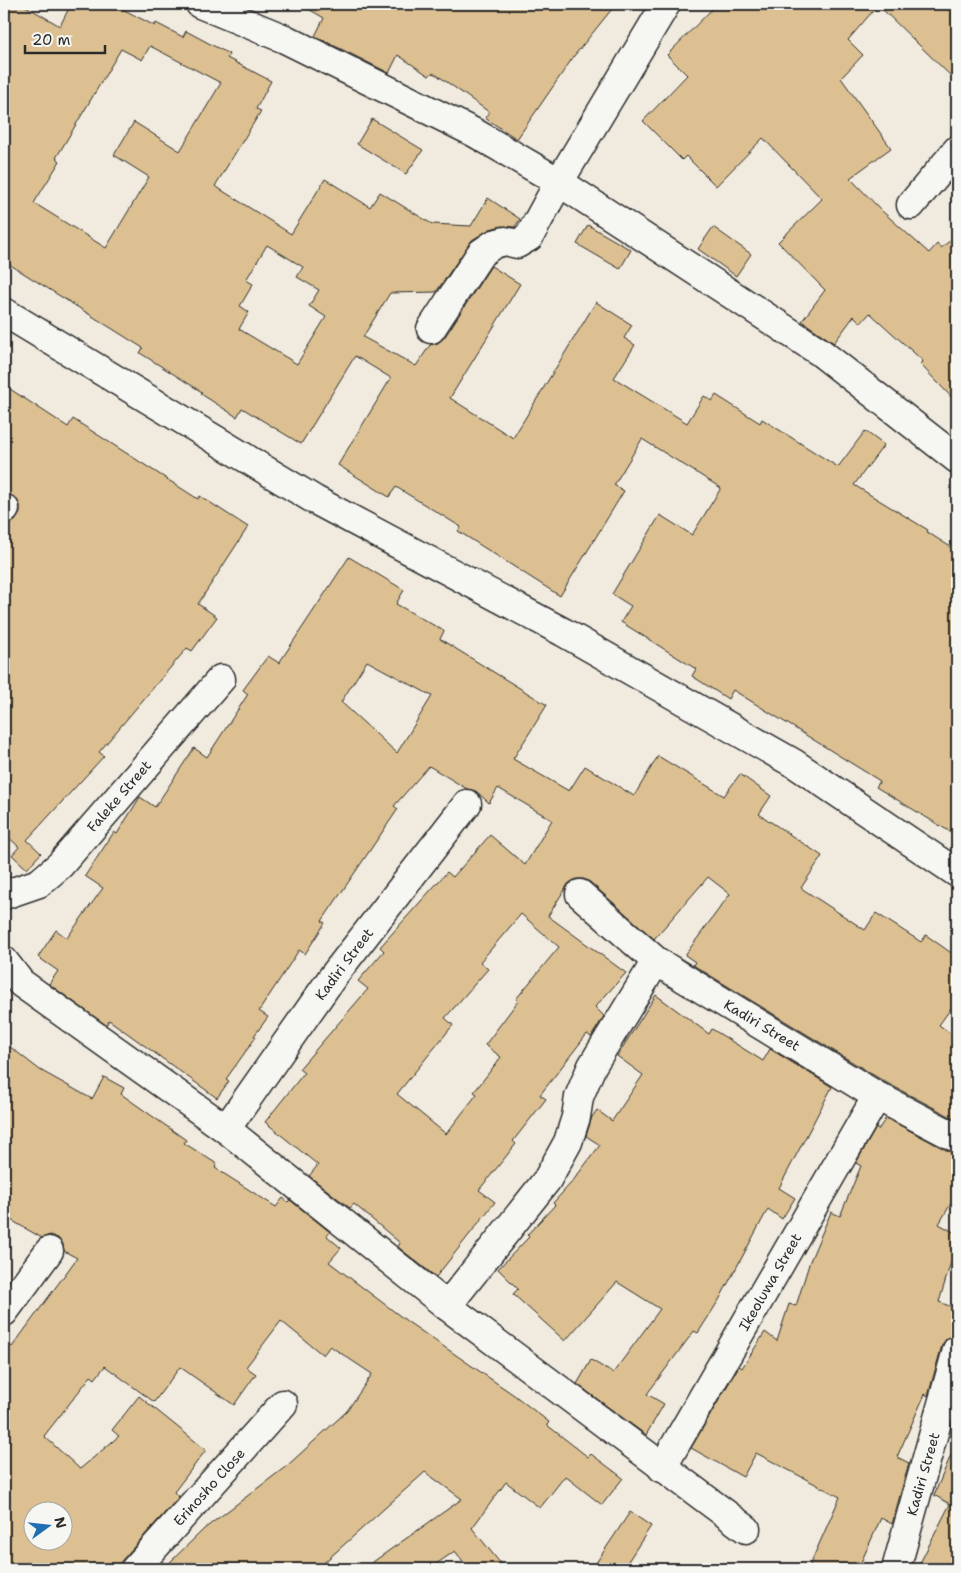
<svg xmlns="http://www.w3.org/2000/svg" width="961" height="1573" viewBox="0 0 961 1573" font-family="'Shantell Sans',sans-serif">
  <style>
    .building { fill: #dcc091; stroke: #2b2b2b; fill-rule: evenodd }
    .lines { fill: none; stroke-linecap: round; stroke-linejoin: round }
    .minor-casing { stroke: #2b2b2b; stroke-width: 31 }
    .minor { stroke: #f6f6f2; stroke-width: 28 }
    .labels { text-anchor: middle; dominant-baseline: central; stroke-width: 5; stroke-linejoin: round; paint-order: stroke }
    .street-label { font-size: 14px; fill: #2b2b2b; stroke: #f6f6f2 }
  </style>
  <rect width="100%" height="100%" fill="#f1ebdf"/>
  <filter id="ink" filterUnits="userSpaceOnUse"><feTurbulence type="fractalNoise" baseFrequency=".02" numOctaves="2"/><feDisplacementMap in="SourceGraphic" scale="10" xChannelSelector="R" yChannelSelector="G"/><feConvolveMatrix kernelMatrix="1 2 1 2 8 2 1 2 1" color-interpolation-filters="sRGB"/></filter>
  <g filter="url(#ink)">
    <g class="building">
      <path d="M4 4H22L60 26 71 4H113L155 26 156 23 183 37 186 31 229 54 227 58 271 81 256 109 261 111 215 186 291 234 325 179 370 207 380 192 432 224 471 226 488 198 520 219 515 227 501 226 490 229 472 240 436 292 390 293 363 337 416 366 430 345 438 343 444 338 491 266 520 284 450 398 513 438 596 302 632 325 624 338 635 345 614 378 687 423 704 396 712 401 716 395 760 423 762 419 838 467 865 431 884 445 854 485 928 530 927 532 957 551V836L876 787 880 781 733 690 728 699 692 676 696 669 621 622 631 606 612 594 660 515 692 535 721 488 642 439 614 485 624 491 560 596 458 531 461 527 396 487 389 497 338 465 391 378 355 356 301 444 242 408 237 417 201 394 202 392 140 353 143 348 4 261ZM150 46 221 83 180 151 134 122 114 155 149 177 106 248 34 203 60 161 56 158 121 49 142 60ZM267 245 303 267 297 277 319 290 309 306 326 317 297 364 239 329 249 312 240 306 253 284 246 280Z"/>
      <polygon points="300,4 616,4 574,56 517,139 485,118 489,112 437,75 432,73 429,76 398,55 389,73 315,36 324,18"/>
      <polygon points="717,4 957,4 957,82 878,5 848,40 863,55 841,78 891,148 850,178 882,211 929,253 937,244 941,248 957,235 957,403 920,364 923,361 870,313 861,323 854,316 834,343 802,321 825,290 778,242 822,199 763,138 716,186 686,156 682,160 643,121 687,75 667,55"/>
      <polygon points="372,119 423,150 406,174 357,144"/>
      <polygon points="588,225 631,250 620,269 577,244"/>
      <polygon points="713,227 751,254 736,276 698,249"/>
      <polygon points="4,385 68,427 73,419 198,499 200,496 248,527 198,604 217,617 192,651 187,648 99,752 104,756 27,840 41,853 27,869 12,855 19,847 4,833 4,525 15,521 20,513 20,505 16,498 4,494"/>
      <path d="M349 557 404 590 396 604 444 631 440 639 547 705 513 759 569 791 585 766 634 796 658 756 724 796 740 774 771 796 759 814 822 856 801 888 865 930 876 913 921 942 926 935 957 957V1000L939 1025 957 1038V1120L885 1082 693 965 695 962 685 955 730 894 708 877 654 939 590 882 584 879H576L568 884 548 916 626 973 595 1007 604 1016 591 1037 587 1034 540 1095 546 1099 513 1141 516 1144 479 1190 495 1202 436 1277 398 1247 400 1243 354 1204 350 1208 309 1176 318 1165 265 1122 304 1073 299 1069 368 989 358 981 384 951 380 947 447 872 453 877 490 835 525 865 552 820 498 788 489 803 476 791 467 789 429 766 394 806 398 809 322 921 325 923 305 954 299 950 259 1011 268 1017 254 1036 256 1037 226 1079 229 1081 217 1098 109 1020 106 1025 49 984 58 971 38 957 56 930 67 938 103 888 85 876 114 832 117 834 140 797 155 807 194 748 207 757 248 694 243 690 268 656 279 663ZM367 661 432 696 397 753 341 702ZM521 914 559 947 516 999 518 1001 485 1045 501 1057 474 1092 477 1094 446 1134 397 1094 453 1025 445 1018 488 969 480 962Z"/>
      <polygon points="656,995 709,1034 712,1029 763,1061 770,1049 832,1087 779,1188 795,1198 782,1219 768,1209 719,1300 698,1333 694,1331 647,1394 664,1404 646,1435 577,1384 591,1360 613,1373 660,1309 617,1282 565,1341 513,1294 518,1289 498,1269 529,1237 527,1235 555,1205 553,1203 572,1182 600,1145 586,1136 592,1117 597,1110 612,1121 643,1075 617,1056"/>
      <path d="M4 1042 40 1070 92 1099 104 1077 124 1088 121 1094 186 1140 184 1143 217 1164 215 1168 276 1207 283 1198 288 1202 290 1200 330 1232 327 1236 341 1248 329 1262 408 1322 514 1395 549 1422 547 1425 588 1457 591 1454 623 1478 602 1505 565 1476 540 1508 506 1482 472 1528 505 1569H469L455 1551 429 1569H363L462 1499 425 1472 317 1569H163L204 1529 288 1465 347 1411 372 1374 330 1346 323 1355 281 1321 246 1367 256 1374 234 1405 180 1367 154 1402 105 1366 95 1379 91 1376 44 1436 80 1469 119 1436 112 1430 139 1396 206 1450 174 1492 179 1497 114 1569H4V1340L12 1347 77 1258 64 1251 63 1244 58 1238 50 1235 42 1238 4 1216ZM32 1510H62V1540H32Z"/>
      <polygon points="886,1118 950,1152 957,1154 957,1193 939,1224 957,1234 957,1242 939,1302 957,1309 957,1327 954,1335 946,1339 942,1345 928,1396 925,1394 897,1457 909,1463 892,1524 881,1518 858,1569 808,1569 840,1497 756,1453 743,1477 691,1448 739,1366 742,1368 765,1332 777,1341 789,1304 796,1306 810,1261 831,1212 840,1216 861,1166 856,1163 876,1128 878,1130"/>
      <polygon points="957,1441 957,1569 917,1569 950,1504 934,1495"/>
      <polygon points="630,1512 651,1526 623,1569 592,1569"/>
    </g>
    <g class="lines">
      <g class="minor-casing">
        <g id="minor">
          <polyline points="200,4 285,39 475,133 559,182 820,352 957,459"/>
          <polyline points="911,205 957,150"/>
          <polyline points="4,312 315,500 563,632 795,764 957,873"/>
          <polyline points="431,329 481,253 494,244 505,241 517,244 529,237 559,182 666,4"/>
          <polyline points="4,510 5,509"/>
          <polyline points="580,894 656,961 877,1096 957,1138"/>
          <polyline points="4,895 39,883 60,865 221,679"/>
          <polyline points="4,961 21,983 226,1129 447,1306 746,1529"/>
          <polyline points="226,1129 334,975 467,804"/>
          <polyline points="447,1306 547,1180 568,1142 576,1117 579,1097 592,1066 656,961"/>
          <polyline points="4,1312 49,1251"/>
          <polyline points="662,1468 877,1096"/>
          <polyline points="135,1569 283,1404"/>
          <polyline points="896,1569 957,1350"/>
        </g>
      </g>
      <use href="#minor" class="minor"/>
    </g>
  </g>
  <g class="labels">
    <g class="street-label">
      <text transform="translate(119 796) rotate(-49)">Faleke Street</text>
      <text transform="translate(344 964) rotate(-53)">Kadiri Street</text>
      <text transform="translate(762 1025) rotate(31)">Kadiri Street</text>
      <text transform="translate(770 1282) rotate(-60)">Ikeoluwa Street</text>
      <text transform="translate(923 1474) rotate(-74)">Kadiri Street</text>
      <text transform="translate(209 1487) rotate(-48)">Erinosho Close</text>
    </g>
  </g>
  <rect width="961" height="1573" fill="none" stroke="#f6f6f2" stroke-width="20"/>
  <rect x="10" y="10" width="941" height="1553" fill="none" stroke="#2b2b2b" stroke-width="2" filter="url(#ink)"/>
  <g transform="translate(48 1526) rotate(75)"><circle r="24" fill="#f6f6f2" stroke="#a5a5a2"/>
  <path d="M0-4L9 19L0 12L-9 19Z" fill="#1f6fb2"/>
  <text y="-8" font-size="14" font-weight="bold" text-anchor="middle" fill="#2b2b2b">N</text>
  </g>
  <path d="M25 45v8h80v-8" fill="none" stroke="#2b2b2b" stroke-width="2.5"/>
  <text x="32" y="45" font-size="15" fill="#2b2b2b" stroke="#f6f6f2" stroke-width="4" paint-order="stroke">20 m</text>
</svg>
